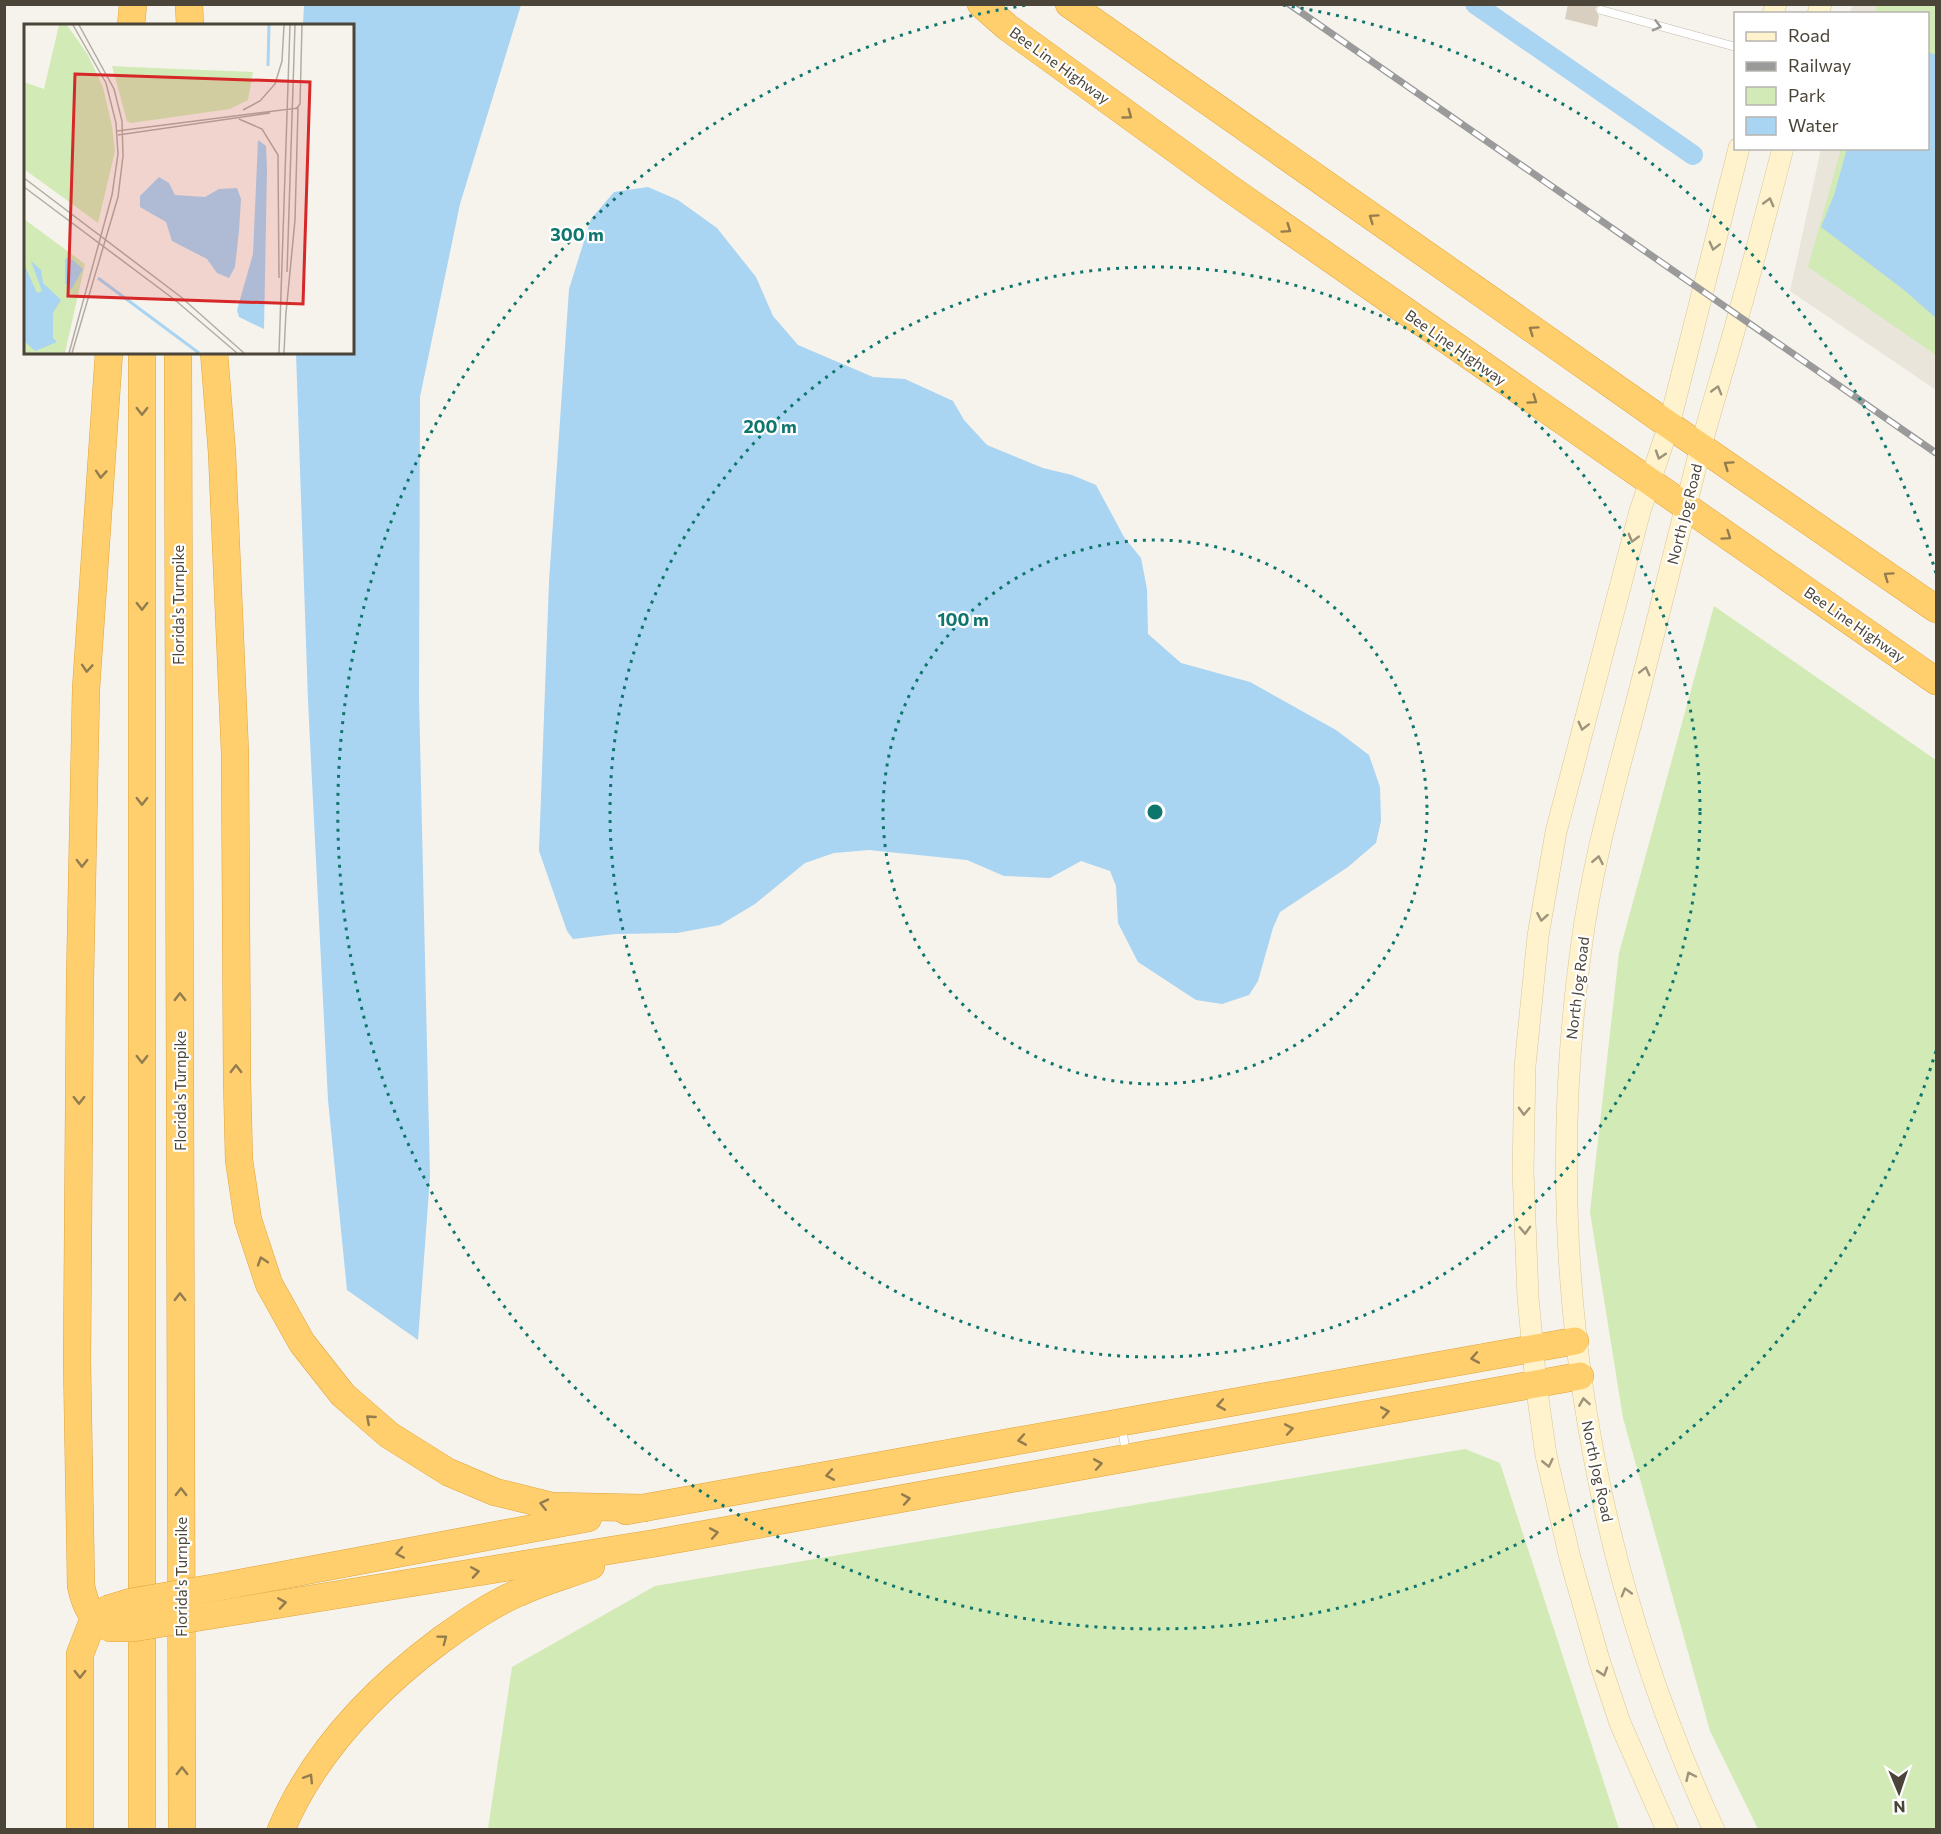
<svg xmlns="http://www.w3.org/2000/svg" width="1941" height="1834" viewBox="0 0 1941 1834" font-family="Commissioner,sans-serif">
  <style>
    .residential { fill: #eae5da }
    .green { fill: #d2eab5 }
    .water { fill: #a9d4f2 }
    .lines { fill: none; stroke-linecap: round; stroke-linejoin: round }
    .canal { stroke: #a9d4f2; stroke-width: 20 }
    .building { fill: #d8cfc1 }
    .lane-casing { stroke: #c2bbae; stroke-width: 9 }
    .secondary-casing { stroke: #d6c79b; stroke-width: 22 }
    .highway-casing { stroke: #e0a43c; stroke-width: 28 }
    .lane { stroke: #fff; stroke-width: 8 }
    .secondary { stroke: #fff3cd; stroke-width: 21 }
    .highway { stroke: #ffcf6e; stroke-width: 27 }
    .rail-casing { stroke: #9a9a9a; stroke-width: 7 }
    .rail { stroke: #fff; stroke-width: 4.5; stroke-dasharray: 14; stroke-linecap: butt }
    .highway-bridge-casing { stroke: #e0a43c; stroke-width: 28; stroke-linecap: butt }
    .highway-bridge { stroke: #ffcf6e; stroke-width: 27 }
    .oneway { stroke: #9c9892 }
    .oneway2 { stroke: #937c4e }
    .oneway3 { stroke: #9c937c }
    .ring { fill: none; stroke: #0f766e; stroke-width: 3; stroke-dasharray: 3 6 }
    .labels { text-anchor: middle; dominant-baseline: central; stroke-width: 4.5; stroke-linejoin: round; paint-order: stroke }
    .street-label { font-size: 15px; fill: #4b4439; stroke: #fff }
    .inset-river { fill: none; stroke: #a9d4f2; stroke-width: 3 }
    .inset-road { fill: none; stroke: #b2ada4; stroke-width: 1.5 }
    .view { fill: #d62828; fill-opacity: 0.15; stroke: #d62828; stroke-width: 3 }
    .inset-edge { fill: none; stroke: #4b4439; stroke-width: 3 }
    .centre { fill: #0f766e; stroke: #fff; stroke-width: 3 }
    .ring-label { font-size: 18px; text-anchor: middle; font-weight: bold; fill: #0f766e; stroke: #fff; stroke-width: 4.5; stroke-linejoin: round; paint-order: stroke }
  </style>
  <rect width="100%" height="100%" fill="#f6f3ec"/>
  <polygon class="residential" points="1852,5 1936,5 1936,390 1790,291 1821,149 1928,148 1928,14 1850,13"/>
  <g class="green">
    <polygon points="1877,5 1936,5 1936,355 1808,267 1841,149 1928,148 1928,14 1875,13"/>
    <polygon points="1714,606 1936,760 1936,1829 1758,1829 1710,1731 1623,1418 1590,1212 1619,953"/>
    <polygon points="1465,1449 1500,1463 1619,1829 488,1829 512,1667 655,1586"/>
  </g>
  <g class="water">
    <polygon points="304,5 521,5 460,204 420,397 419,697 430,1177 418,1340 347,1290 328,1100 308,701 296,353 352,352 352,26 303,25"/>
    <polygon points="1928,52 1936,55 1936,318 1904,290 1821,227 1834,195 1847,149 1928,148"/>
    <polygon points="648,187 678,200 717,228 756,277 773,316 798,345 873,377 905,379 953,401 964,420 987,445 1043,468 1072,475 1096,485 1124,537 1141,558 1147,589 1148,634 1181,663 1250,682 1336,730 1369,755 1380,787 1381,821 1376,843 1348,867 1280,912 1273,928 1258,981 1249,995 1222,1004 1196,1000 1138,962 1118,923 1116,886 1110,871 1081,861 1050,878 1004,876 967,860 869,850 834,853 805,863 755,904 720,925 677,933 615,934 573,939 567,931 539,851 549,582 569,289 591,219 614,192"/>
  </g>
  <g class="lines">
    <polyline class="canal" points="1475,4 1693,155"/>
  </g>
  <polygon class="building" points="1568,4 1599,4 1595,9 1599,16 1597,27 1565,19"/>
  <g class="lines">
    <g class="lane-casing">
      <g id="lane">
        <polyline points="1601,10 1736,47"/>
        <polyline points="1122,1427 1126,1454"/>
      </g>
    </g>
    <g class="secondary-casing">
      <g id="secondary">
        <polyline points="1773,14 1776,4"/>
        <polyline points="1818,14 1821,4"/>
        <polyline points="1667,1830 1620,1723 1599,1660 1570,1558 1546,1455 1536,1384 1528,1297 1523,1171 1525,1066 1538,936 1556,832 1640,511 1669,425 1739,148"/>
        <path d="M1714 1830C1586 1552 1540 1252 1581 949 1593 854 1622 761 1645 669 1664 596 1682 523 1700 450 1712 405 1726 361 1738 317 1754 261 1768 205 1783 148"/>
      </g>
    </g>
    <g class="highway-casing">
      <g id="highway">
        <polyline points="189,4 190,26"/>
        <polyline points="981,4 1007,27 1229,188 1936,681"/>
        <polyline points="1069,4 1669,425 1936,609"/>
        <polyline points="131,26 133,4"/>
        <path d="M109 352 86 689 80 979 77 1361 81 1586C86 1609 91 1616 110 1628"/>
        <polyline points="142,352 142,1830"/>
        <polyline points="178,352 182,1830"/>
        <polyline points="214,352 222,453 235,753 237,1080 239,1160 248,1220 269,1284 302,1343 343,1395 389,1435 448,1472 495,1492 552,1506 644,1508"/>
        <polyline points="626,1511 1575,1341"/>
        <polyline points="224,1586 588,1518"/>
        <polyline points="225,1613 656,1543 1580,1376"/>
        <polyline points="80,1830 80,1654 94,1618 108,1609"/>
        <path d="M281 1830C314 1752 374 1690 441 1640 465 1623 490 1605 518 1593 541 1582 567 1575 591 1566"/>
      </g>
    </g>
    <use href="#lane" class="lane"/>
    <use href="#secondary" class="secondary"/>
    <use href="#highway" class="highway"/>
    <g class="rail-casing">
      <polyline id="rail" points="1289,4 1936,453"/>
    </g>
    <use href="#rail" class="rail"/>
    <g class="highway-bridge-casing">
      <g id="highway-bridge">
        <polyline points="108,1609 131,1602 224,1586"/>
        <polyline points="110,1628 133,1628 225,1613"/>
      </g>
    </g>
    <use href="#highway-bridge" class="highway-bridge"/>
  </g>
  <defs><path id="oneway-chevron" d="M-2-3.5L2.5 0L-2 3.5" fill="none" stroke-width="1.6" stroke-linecap="round" stroke-linejoin="round" transform="scale(1.5)"/></defs>
  <use class="oneway" href="#oneway-chevron" transform="translate(1657 26) rotate(15)"/>
  <g class="oneway2">
    <use href="#oneway-chevron" transform="translate(1128 115) rotate(36)"/>
    <use href="#oneway-chevron" transform="translate(1373 218) rotate(-145)"/>
    <use href="#oneway-chevron" transform="translate(1287 229) rotate(35)"/>
    <use href="#oneway-chevron" transform="translate(1533 330) rotate(-145)"/>
    <use href="#oneway-chevron" transform="translate(1533 400) rotate(35)"/>
    <use href="#oneway-chevron" transform="translate(142 411) rotate(90)"/>
    <use href="#oneway-chevron" transform="translate(1728 465) rotate(-145)"/>
    <use href="#oneway-chevron" transform="translate(101 474) rotate(94)"/>
    <use href="#oneway-chevron" transform="translate(1727 536) rotate(35)"/>
    <use href="#oneway-chevron" transform="translate(1888 576) rotate(-145)"/>
    <use href="#oneway-chevron" transform="translate(142 606) rotate(90)"/>
    <use href="#oneway-chevron" transform="translate(87 668) rotate(94)"/>
    <use href="#oneway-chevron" transform="translate(142 801) rotate(90)"/>
    <use href="#oneway-chevron" transform="translate(82 863) rotate(91)"/>
    <use href="#oneway-chevron" transform="translate(180 997) rotate(-90)"/>
    <use href="#oneway-chevron" transform="translate(142 1059) rotate(90)"/>
    <use href="#oneway-chevron" transform="translate(236 1069) rotate(-90)"/>
    <use href="#oneway-chevron" transform="translate(79 1100) rotate(90)"/>
    <use href="#oneway-chevron" transform="translate(262 1261) rotate(-108)"/>
    <use href="#oneway-chevron" transform="translate(180 1297) rotate(-90)"/>
    <use href="#oneway-chevron" transform="translate(1475 1358) rotate(170)"/>
    <use href="#oneway-chevron" transform="translate(1221 1405) rotate(170)"/>
    <use href="#oneway-chevron" transform="translate(1385 1412) rotate(-10)"/>
    <use href="#oneway-chevron" transform="translate(370 1419) rotate(-139)"/>
    <use href="#oneway-chevron" transform="translate(1289 1429) rotate(-10)"/>
    <use href="#oneway-chevron" transform="translate(1022 1440) rotate(170)"/>
    <use href="#oneway-chevron" transform="translate(1098 1464) rotate(-10)"/>
    <use href="#oneway-chevron" transform="translate(830 1475) rotate(170)"/>
    <use href="#oneway-chevron" transform="translate(181 1492) rotate(-90)"/>
    <use href="#oneway-chevron" transform="translate(906 1499) rotate(-10)"/>
    <use href="#oneway-chevron" transform="translate(544 1504) rotate(-167)"/>
    <use href="#oneway-chevron" transform="translate(714 1533) rotate(-10)"/>
    <use href="#oneway-chevron" transform="translate(400 1553) rotate(169)"/>
    <use href="#oneway-chevron" transform="translate(475 1572) rotate(-9)"/>
    <use href="#oneway-chevron" transform="translate(282 1603) rotate(-9)"/>
    <use href="#oneway-chevron" transform="translate(443 1639) rotate(-37)"/>
    <use href="#oneway-chevron" transform="translate(80 1674) rotate(90)"/>
    <use href="#oneway-chevron" transform="translate(182 1771) rotate(-90)"/>
    <use href="#oneway-chevron" transform="translate(309 1778) rotate(-58)"/>
  </g>
  <g class="oneway3">
    <use href="#oneway-chevron" transform="translate(1769 202) rotate(-75)"/>
    <use href="#oneway-chevron" transform="translate(1714 246) rotate(104)"/>
    <use href="#oneway-chevron" transform="translate(1717 390) rotate(-74)"/>
    <use href="#oneway-chevron" transform="translate(1660 455) rotate(108)"/>
    <use href="#oneway-chevron" transform="translate(1633 538) rotate(105)"/>
    <use href="#oneway-chevron" transform="translate(1645 671) rotate(-76)"/>
    <use href="#oneway-chevron" transform="translate(1583 726) rotate(104)"/>
    <use href="#oneway-chevron" transform="translate(1598 860) rotate(-79)"/>
    <use href="#oneway-chevron" transform="translate(1542 917) rotate(100)"/>
    <use href="#oneway-chevron" transform="translate(1524 1111) rotate(92)"/>
    <use href="#oneway-chevron" transform="translate(1525 1230) rotate(88)"/>
    <use href="#oneway-chevron" transform="translate(1584 1402) rotate(-99)"/>
    <use href="#oneway-chevron" transform="translate(1548 1463) rotate(77)"/>
    <use href="#oneway-chevron" transform="translate(1626 1592) rotate(-106)"/>
    <use href="#oneway-chevron" transform="translate(1603 1672) rotate(72)"/>
    <use href="#oneway-chevron" transform="translate(1690 1776) rotate(-115)"/>
  </g>
  <g class="ring">
    <circle cx="1155" cy="812" r="272"/>
    <circle cx="1155" cy="812" r="545"/>
    <path d="M1936 1051A817 817 0 1 1 1027 5M1283 5A817 817 0 0 1 1936 573"/>
  </g>
  <g class="labels">
    <g class="street-label">
      <text transform="translate(1060 65) rotate(36)">Bee Line Highway</text>
      <text transform="translate(1456 347) rotate(35)">Bee Line Highway</text>
      <text transform="translate(1684 514) rotate(-76)">North Jog Road</text>
      <text transform="translate(178 605) rotate(-90)">Florida's Turnpike</text>
      <text transform="translate(1855 624) rotate(35)">Bee Line Highway</text>
      <text transform="translate(1577 988) rotate(-83)">North Jog Road</text>
      <text transform="translate(180 1091) rotate(-90)">Florida's Turnpike</text>
      <text transform="translate(1598 1471) rotate(78)">North Jog Road</text>
      <text transform="translate(181 1577) rotate(-90)">Florida's Turnpike</text>
    </g>
  </g>
  <g transform="translate(24 24)">
    <rect width="330" height="330" fill="#f6f3ec"/>
    <path d="M35 1H43L64 31 79 63 88 102 91 127 74 199 0 145V58L20 65ZM88 42 106 43 229 48 224 76 206 85 107 99 103 97ZM0 195 61 240 41 329H0Z" fill="#d2eab5"/>
    <path d="M234 116 242 122 243 146 240 305 215 293 213 286 229 230ZM135 153 145 159 151 171 181 173 195 165 213 164 217 175 215 207 211 243 205 254 193 249 183 235 148 217 142 198 116 183V172ZM45 233 59 245 47 266 41 259V235ZM7 237 17 246 19 259 37 276 29 289V314L33 318 11 327 0 317V240L13 269 18 267Z" fill="#a9d4f2"/>
    <path class="inset-river" d="M244 42 245 1M74 254 175 329"/>
    <path class="inset-road" d="M272 85 276 80 278 1M219 86 236 77 251 60 258 37 260 1M215 95 238 105 254 131 255 254M93 107 274 84 271 196 262 289M94 111 246 89M0 154 157 273 220 329M0 163 151 276 213 329M263 248 271 1M45 329 88 171 94 130 92 99 82 59 49 1M48 329 94 173 99 132 98 97 90 65 55 1M255 329 266 1M260 329 262 287"/>
    <path class="view" d="M51 50 286 58 279 280 44 272Z"/>
    <rect width="330" height="330" class="inset-edge"/>
  </g>
  <circle cx="1155" cy="812" r="9" class="centre"/>
  <g class="ring-label">
    <text x="577" y="241">300 m</text>
    <text x="770" y="433">200 m</text>
    <text x="963" y="626">100 m</text>
  </g>
  <rect width="1941" height="1834" fill="none" stroke="#4b4439" stroke-width="12"/>
  <rect x="1734" y="12" width="195" height="138" fill="#ffffff" stroke="#b7b4b0" stroke-width="1.5"/>
  <rect x="1746" y="32" width="30" height="9" fill="#fff3cd" stroke="#b7b4b0" stroke-width="1.5"/>
  <text x="1788" y="42" font-size="18" fill="#4b4439">Road</text>
  <rect x="1746" y="62" width="30" height="9" fill="#9a9a9a" stroke="#b7b4b0" stroke-width="1.5"/>
  <text x="1788" y="72" font-size="18" fill="#4b4439">Railway</text>
  <rect x="1746" y="87" width="30" height="18" fill="#d2eab5" stroke="#b7b4b0" stroke-width="1.5"/>
  <text x="1788" y="102" font-size="18" fill="#4b4439">Park</text>
  <rect x="1746" y="117" width="30" height="18" fill="#a9d4f2" stroke="#b7b4b0" stroke-width="1.5"/>
  <text x="1788" y="132" font-size="18" fill="#4b4439">Water</text>
  <g transform="translate(1899 1792) rotate(178)" stroke="#ffffff" stroke-width="4.5" paint-order="stroke">
  <path d="M0-4.5L10 22L0 15L-10 22Z" fill="#4b4439"/>
  <text y="-9" font-size="16" font-weight="bold" text-anchor="middle" fill="#4b4439">N</text>
  </g>
</svg>
